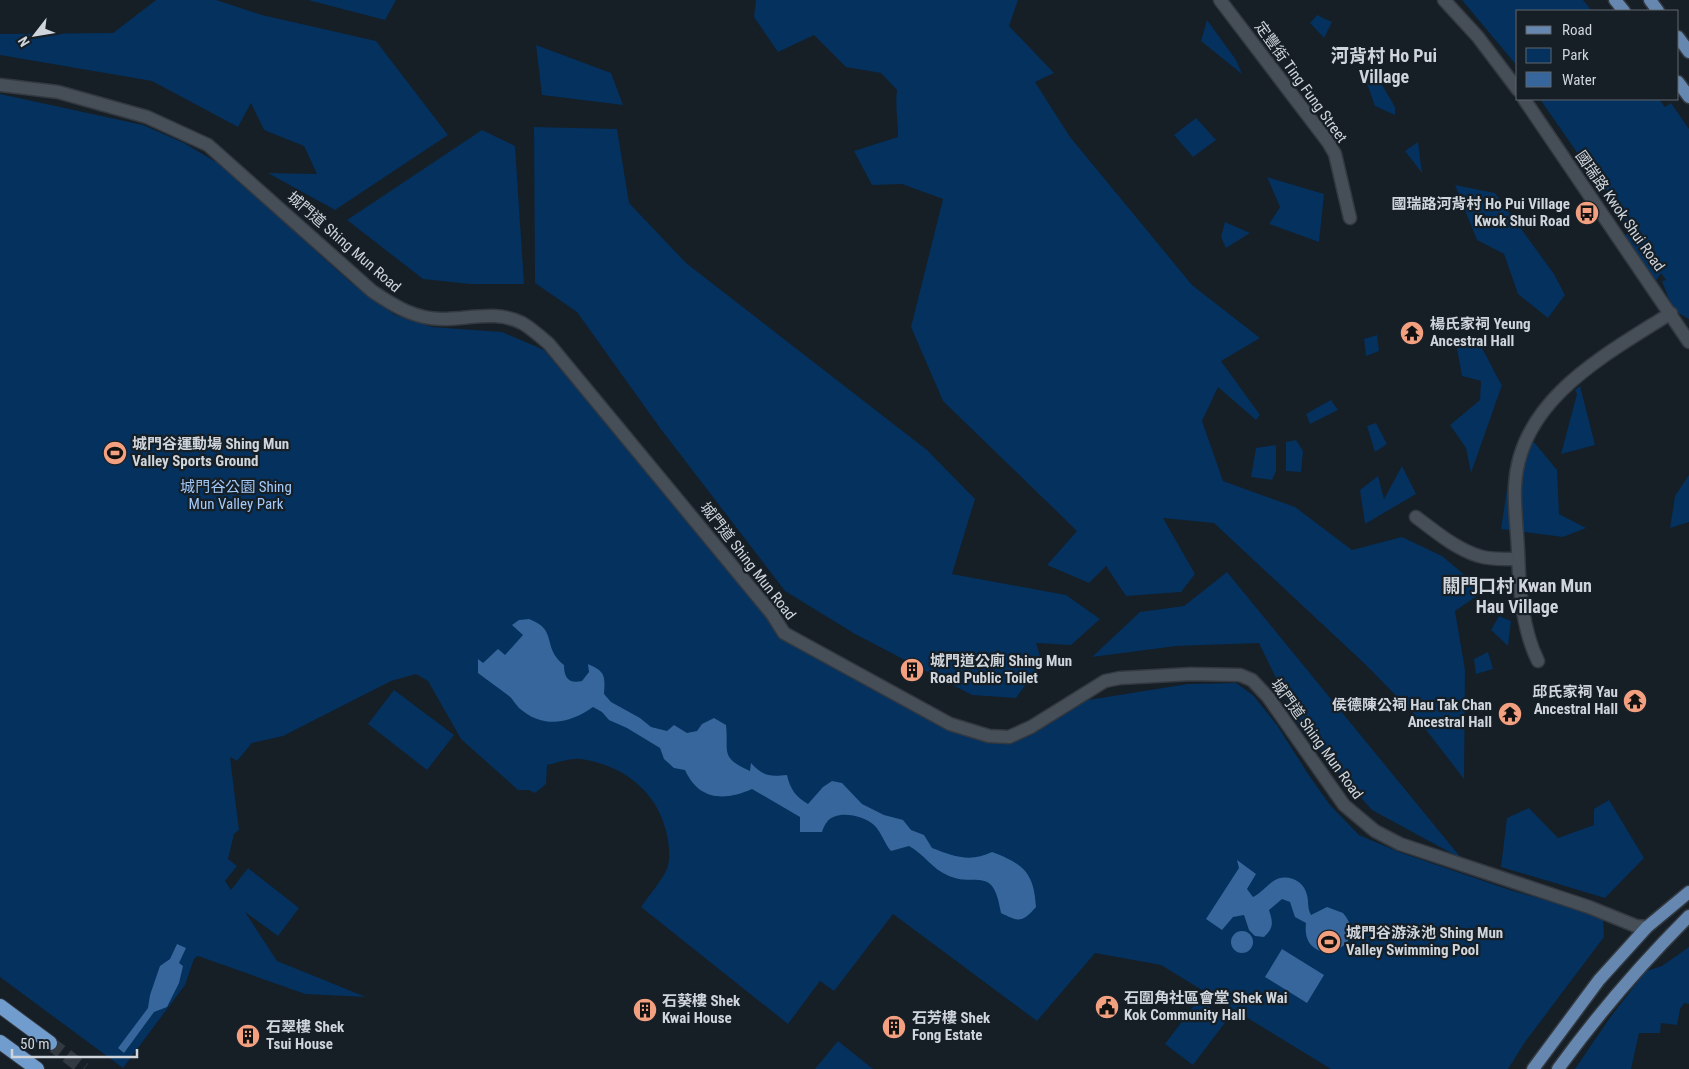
<svg xmlns="http://www.w3.org/2000/svg" width="1689" height="1069" viewBox="0 0 1689 1069" font-family="'Roboto Condensed','Noto Sans TC',sans-serif">
  <style>
    .green { fill: #04315d }
    .water { fill: #36669b }
    .lines { fill: none; stroke-linecap: round; stroke-linejoin: round }
    .trunk-tunnel { stroke: #323941; stroke-width: 14; stroke-dasharray: 14 7; stroke-linecap: butt }
    .minor-casing { stroke: #343940; stroke-width: 15 }
    .tertiary-casing { stroke: #343940; stroke-width: 15 }
    .primary-casing { stroke: #343940; stroke-width: 15 }
    .trunk-casing { stroke: #343940; stroke-width: 16 }
    .minor { stroke: #464e58; stroke-width: 12 }
    .tertiary { stroke: #464e58; stroke-width: 12 }
    .primary { stroke: #6688b0; stroke-width: 12 }
    .trunk { stroke: #709cce; stroke-width: 14 }
    .labels { text-anchor: middle; dominant-baseline: central; stroke-width: 4.5; stroke-linejoin: round; paint-order: stroke }
    .street-label { font-size: 15px; fill: #cfd5db; stroke: #161e26 }
    .poi-label { font-size: 15px; font-weight: bold; fill: #cfd5db; stroke: #161e26; text-anchor: start }
    .park-label { font-size: 15px; fill: #a3caf9; stroke: #161e26 }
    .quarter-label { font-size: 18px; font-weight: bold; fill: #cfd5db; stroke: #161e26 }
  </style>
  <rect width="100%" height="100%" fill="#161e26"/>
  <g class="green">
    <polygon points="156,0 216,0 262,15 376,41 448,135 335,210 268,173 317,174 304,146 264,130 251,103 238,127 152,81 0,55 0,34 113,33"/>
    <polygon points="308,0 396,0 385,20"/>
    <path d="M756 0H1018L1009 26 1054 73 1035 82 1070 137 1192 285 1260 338 1221 361 1260 415 1256 420 1218 387 1202 421 1223 481 1295 507 1352 550 1402 537 1442 556 1484 591 1455 611 1465 670 1464 779 1413 713 1366 665 1214 523 1163 518 1195 574 1181 592 1126 596 1106 566 1089 583 1047 565 1077 531 943 401 911 327 943 199 902 184 872 185 854 151 898 137C898 121 895 106 897 90L881 73 846 67 814 35 778 52 754 17Z"/>
    <polygon points="1462,0 1583,0 1592,11 1518,11 1518,67"/>
    <polygon points="1317,15 1332,22 1324,38 1310,23"/>
    <polygon points="1207,20 1236,60 1242,74 1201,41"/>
    <polygon points="536,45 611,73 623,105 542,95"/>
    <polygon points="1362,70 1378,78 1395,107 1395,115 1375,106"/>
    <path d="M0 94 143 125 184 143 221 165 349 281 395 315 432 327 502 332 544 350 650 474 766 616 990 743 1009 744 1031 735 1088 700 1188 684 1236 683 1253 695 1277 725 1308 774 1330 805 1359 835 1399 852 1510 890 1603 916 1604 937 1525 1042 1508 1069H1331L1161 965 1095 953 1037 1021 893 914 834 991 820 981 788 1024 641 907C649 895 661 882 667 869 671 858 669 843 666 831 656 790 622 765 581 759 571 758 557 763 547 765L546 784 535 793 529 790H518L461 739 428 681 416 674 391 681 283 736 252 743 237 761 230 757 239 830 234 834 228 859 237 866 225 881 231 890 248 868 299 908 278 936 245 912 277 961 366 997 305 994 198 956 194 959 185 985 123 1068 0 977Z"/>
    <polygon points="1540,99 1659,99 1665,107 1671,103 1689,129 1689,319 1673,310 1662,281 1666,280 1661,273 1656,281 1625,236 1631,228 1607,193 1604,181 1598,183"/>
    <polygon points="1196,118 1216,140 1193,157 1174,135"/>
    <polygon points="534,127 617,129 629,203 686,263 927,450 975,499 952,574 1066,595 1100,619 1071,645 1036,643 1042,662 1016,698 972,695 855,634 785,591 660,428 577,312 535,283"/>
    <polygon points="482,130 515,146 524,284 470,284 423,279 347,220"/>
    <polygon points="1418,142 1422,173 1405,151"/>
    <polygon points="1267,177 1324,194 1319,242 1269,224 1280,207"/>
    <polygon points="1455,185 1495,193 1554,274 1565,295 1548,318 1518,294 1504,254 1477,240"/>
    <polygon points="1225,222 1250,233 1226,248 1221,237"/>
    <polygon points="1377,335 1379,351 1366,356 1364,339"/>
    <path d="M1474 337C1487 353 1491 368 1502 385L1471 473 1466 448 1450 425 1480 400 1481 381 1462 376 1456 343Z"/>
    <polygon points="1580,386 1595,445 1561,454 1577,394 1575,390"/>
    <polygon points="1331,400 1338,410 1310,424 1306,414"/>
    <polygon points="1376,423 1387,444 1375,452 1367,426"/>
    <polygon points="1296,440 1303,451 1301,472 1286,471 1286,442"/>
    <polygon points="1534,442 1557,470 1559,514 1586,528 1563,537 1501,529 1511,462"/>
    <polygon points="1276,445 1276,471 1272,480 1251,477 1256,448"/>
    <polygon points="1402,466 1416,494 1365,524 1360,490 1378,476 1384,499"/>
    <polygon points="1689,475 1689,522 1670,528 1675,496"/>
    <polygon points="1227,572 1462,859 1372,810 1301,730 1259,643 1176,646 1092,657 1140,612 1184,606"/>
    <polygon points="1499,616 1511,621 1508,646 1491,630"/>
    <polygon points="1488,652 1493,669 1476,674 1474,659"/>
    <polygon points="394,690 454,735 427,770 368,724"/>
    <polygon points="1609,800 1644,858 1605,898 1501,867 1507,818 1529,808 1558,838 1594,825 1594,809"/>
    <polygon points="1689,947 1689,1004 1684,1003 1680,1009 1677,1025 1661,1023 1660,1033 1639,1033 1631,1069 1575,1069 1609,1019 1646,971 1662,966"/>
    <polygon points="1199,999 1227,1020 1193,1065 1165,1044"/>
    <polygon points="838,1041 873,1069 815,1069"/>
  </g>
  <g class="water">
    <path d="M529 619C559 630 541 647 564 665 564 678 569 684 582 681L589 672 588 664C606 672 605 676 604 694L611 702 640 718 651 727 667 731 674 725 687 733 697 731 702 724 714 718 726 725C729 753 719 757 750 771L751 763C763 776 769 777 787 775 790 789 796 797 808 804L823 787 832 781 842 783 862 804 884 815 903 820 911 830 924 835 932 848C953 856 970 863 992 852 1024 864 1034 873 1036 907 1022 923 1019 922 1001 913 993 864 978 888 949 876 932 869 925 855 909 846L891 851C884 843 882 833 874 825 864 816 837 809 827 822 825 824 823 829 822 832H800V817L752 789C725 801 699 801 685 770L674 768 664 759 660 748 627 728 609 720 602 712 593 707C569 724 543 729 519 708 515 704 513 699 509 696 499 688 488 681 478 673V659L483 663 498 649 505 655 523 635 512 625 519 620Z"/>
    <path d="M1237 860 1256 874 1247 889 1253 897C1261 893 1265 887 1272 882 1285 872 1304 880 1307 895 1309 903 1307 907 1311 915L1327 907 1343 913C1375 950 1300 972 1306 923L1295 917 1290 902 1282 899 1269 910C1273 922 1274 928 1264 937L1255 936 1249 930 1244 915 1233 917 1222 930 1206 919 1239 868Z"/>
    <circle cx="1242" cy="942" r="11"/>
    <polygon points="177,944 186,948 179,963 183,966 179,983 167,1007 154,1012 124,1053 118,1048 148,1008 150,995 160,966 170,959"/>
    <polygon points="1282,949 1324,975 1307,1003 1265,977"/>
  </g>
  <g class="lines">
    <polyline class="trunk-tunnel" points="50,1043 84,1069"/>
    <g class="minor-casing">
      <g id="minor">
        <polyline points="1220,0 1328,142 1335,154 1350,218"/>
        <path d="M0 85 58 92 147 117 208 145 372 291C394 306 415 319 442 319 469 319 497 310 522 323 531 328 541 337 549 344L772 614 784 633 950 724 989 736 1009 737 1031 727 1105 681 1120 678 1191 674 1240 675 1252 680 1268 697 1344 805 1375 831 1400 844 1589 907 1636 926 1647 927"/>
        <path d="M1416 517C1436 532 1456 549 1479 556 1491 560 1506 559 1518 559"/>
        <path d="M1538 661C1522 629 1519 586 1518 550 1517 529 1514 507 1515 486 1519 399 1607 354 1671 313"/>
      </g>
    </g>
    <g class="tertiary-casing">
      <g id="tertiary">
        <polyline points="1444,0 1478,37 1518,90"/>
        <polyline points="1524,99 1689,342"/>
      </g>
    </g>
    <g class="primary-casing">
      <g id="primary">
        <polyline points="1615,0 1624,11"/>
        <polyline points="1650,0 1658,11"/>
        <polyline points="1678,37 1689,52"/>
        <polyline points="1678,82 1689,97"/>
        <polyline points="1533,1069 1599,980 1647,927 1689,892"/>
        <path d="M1558 1069C1598 1014 1641 964 1689 916"/>
      </g>
    </g>
    <g class="trunk-casing">
      <g id="trunk">
        <polyline points="0,1006 50,1043"/>
        <polyline points="0,1042 37,1069"/>
      </g>
    </g>
    <use href="#minor" class="minor"/>
    <use href="#tertiary" class="tertiary"/>
    <use href="#primary" class="primary"/>
    <use href="#trunk" class="trunk"/>
  </g>
  <defs>
    <g id="bus-disc" transform="scale(1.25)"><circle r="9.5" fill="#f2a07f" stroke="#161e26"/><path d="M-5-6H5V4H4V6H2V4H-2V6H-4V4H-5ZM-3.5-4V0h7V-4ZM-3.5 1.2v1.5H-2V1.2ZM2 1.2v1.5H3.5V1.2Z" fill="#111"/></g>
    <g id="temple-disc" transform="scale(1.25)"><circle r="9.5" fill="#f2a07f" stroke="#161e26"/><path d="M0-6L5-2H3V0L6.5 2.5H4V6H1.5V3h-3V6H-4V2.5H-6.5L-3 0V-2H-5Z" fill="#111"/></g>
    <g id="stadium-disc" transform="scale(1.25)"><circle r="9.5" fill="#f2a07f" stroke="#161e26"/><path d="M0-5a6.5 5 0 1 0 0 10a6.5 5 0 1 0 0-10ZM-3.5-1.8h7v3.6h-7Z" fill="#111"/></g>
    <g id="building-disc" transform="scale(1.25)"><circle r="9.5" fill="#f2a07f" stroke="#161e26"/><path d="M-4-6H4V6H1V3H-1V6H-4ZM-2.5-4.3h1.7v1.8h-1.7ZM.8-4.3h1.7v1.8H.8ZM-2.5-1h1.7V.8h-1.7ZM.8-1h1.7V.8H.8Z" fill="#111"/></g>
    <g id="civic-disc" transform="scale(1.25)"><circle r="9.5" fill="#f2a07f" stroke="#161e26"/><path d="M-.6-6.5H3V-4.5H.6V-3L4-1V1h2V6H-6V1h2V-1L-.6-3ZM-1.2 2.5V6h2.4V2.5Z" fill="#111"/></g>
  </defs>
  <g fill-rule="evenodd">
    <use href="#bus-disc" x="1587" y="213"/>
    <use href="#temple-disc" x="1412" y="333"/>
    <use href="#stadium-disc" x="115" y="453"/>
    <use href="#building-disc" x="912" y="670"/>
    <use href="#temple-disc" x="1635" y="701"/>
    <use href="#temple-disc" x="1510" y="714"/>
    <use href="#stadium-disc" x="1329" y="942"/>
    <use href="#civic-disc" x="1107" y="1007"/>
    <use href="#building-disc" x="645" y="1010"/>
    <use href="#building-disc" x="894" y="1027"/>
    <use href="#building-disc" x="248" y="1036"/>
  </g>
  <g class="labels">
    <g class="street-label">
      <text transform="translate(1301 82) rotate(54)">定豐街 Ting Fung Street</text>
      <text transform="translate(1620 211) rotate(55)">國瑞路 Kwok Shui Road</text>
      <text transform="translate(344 242) rotate(41)">城門道 Shing Mun Road</text>
      <text transform="translate(748 561) rotate(52)">城門道 Shing Mun Road</text>
      <text transform="translate(1317 739) rotate(54)">城門道 Shing Mun Road</text>
    </g>
    <g class="poi-label">
      <text x="1570" y="204" text-anchor="end">國瑞路河背村 Ho Pui Village<tspan x="1570" dy="17">Kwok Shui Road</tspan></text>
      <text x="1430" y="324">楊氏家祠 Yeung<tspan x="1430" dy="17">Ancestral Hall</tspan></text>
      <text x="132" y="444">城門谷運動場 Shing Mun<tspan x="132" dy="17">Valley Sports Ground</tspan></text>
      <text x="930" y="661">城門道公廁 Shing Mun<tspan x="930" dy="17">Road Public Toilet</tspan></text>
      <text x="1618" y="692" text-anchor="end">邱氏家祠 Yau<tspan x="1618" dy="17">Ancestral Hall</tspan></text>
      <text x="1492" y="705" text-anchor="end">侯德陳公祠 Hau Tak Chan<tspan x="1492" dy="17">Ancestral Hall</tspan></text>
      <text x="1346" y="933">城門谷游泳池 Shing Mun<tspan x="1346" dy="17">Valley Swimming Pool</tspan></text>
      <text x="1124" y="998">石圍角社區會堂 Shek Wai<tspan x="1124" dy="17">Kok Community Hall</tspan></text>
      <text x="662" y="1001">石葵樓 Shek<tspan x="662" dy="17">Kwai House</tspan></text>
      <text x="912" y="1018">石芳樓 Shek<tspan x="912" dy="17">Fong Estate</tspan></text>
      <text x="266" y="1027">石翠樓 Shek<tspan x="266" dy="17">Tsui House</tspan></text>
    </g>
    <g class="park-label">
      <text x="236" y="487">城門谷公園 Shing<tspan x="236" dy="17">Mun Valley Park</tspan></text>
    </g>
    <g class="quarter-label">
      <text x="1384" y="55">河背村 Ho Pui<tspan x="1384" dy="21">Village</tspan></text>
      <text x="1517" y="585">關門口村 Kwan Mun<tspan x="1517" dy="21">Hau Village</tspan></text>
    </g>
  </g>
  <rect x="1516" y="10" width="162" height="90" fill="#161e26" stroke="#60676e"/>
  <rect x="1526" y="26" width="25" height="8" fill="#6688b0" stroke="#60676e"/>
  <text x="1562" y="35" font-size="15" fill="#cfd5db">Road</text>
  <rect x="1526" y="48" width="25" height="15" fill="#04315d" stroke="#60676e"/>
  <text x="1562" y="60" font-size="15" fill="#cfd5db">Park</text>
  <rect x="1526" y="72" width="25" height="15" fill="#36669b" stroke="#60676e"/>
  <text x="1562" y="85" font-size="15" fill="#cfd5db">Water</text>
  <g transform="translate(35 35) rotate(239)" stroke="#161e26" stroke-width="4" paint-order="stroke">
  <path d="M0-4L9 19L0 12L-9 19Z" fill="#cfd5db"/>
  <text y="-8" font-size="14" font-weight="bold" text-anchor="middle" fill="#cfd5db">N</text>
  </g>
  <path d="M12 1049v8h125v-8" fill="none" stroke="#cfd5db" stroke-width="2.5"/>
  <text x="20" y="1049" font-size="15" fill="#cfd5db" stroke="#161e26" stroke-width="4" paint-order="stroke">50 m</text>
</svg>
